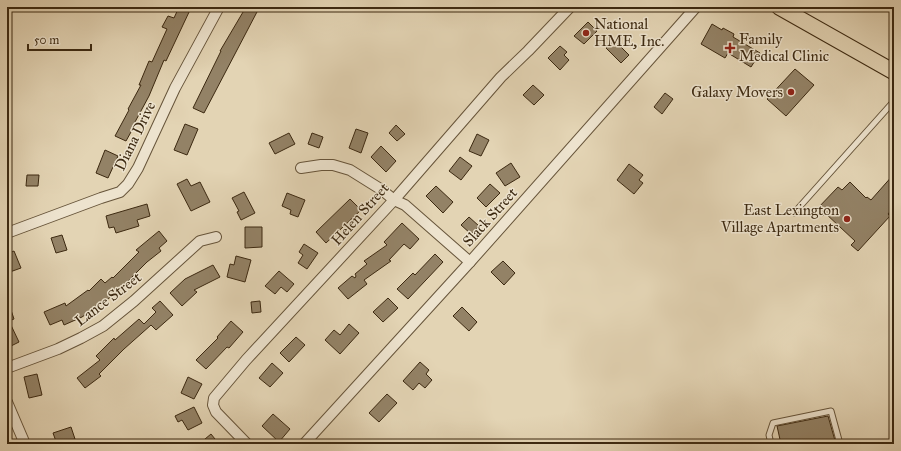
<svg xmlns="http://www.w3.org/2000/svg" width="901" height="451" viewBox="0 0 901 451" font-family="'IM FELL Great Primer',serif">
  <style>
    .building { fill: #938266; stroke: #3c2911 }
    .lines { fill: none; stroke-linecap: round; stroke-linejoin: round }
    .service-casing { stroke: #66543a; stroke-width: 7 }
    .minor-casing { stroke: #66543a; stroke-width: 12 }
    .primary-casing { stroke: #3c2911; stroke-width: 17 }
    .service { stroke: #ede3ce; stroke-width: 5 }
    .minor { stroke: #ede3ce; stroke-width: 10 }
    .primary { stroke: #e3d4b4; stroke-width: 15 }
    .poi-dot { fill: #8f2418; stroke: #ede3ce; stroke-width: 1.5 }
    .labels { text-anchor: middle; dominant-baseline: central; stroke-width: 3; stroke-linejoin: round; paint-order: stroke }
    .poi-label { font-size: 15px; fill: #3c2911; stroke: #ede3ce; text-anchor: start }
    .street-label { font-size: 15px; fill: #3c2911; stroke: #ede3ce }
  </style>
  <rect width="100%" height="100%" fill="#e3d4b4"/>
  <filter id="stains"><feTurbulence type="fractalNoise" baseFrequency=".005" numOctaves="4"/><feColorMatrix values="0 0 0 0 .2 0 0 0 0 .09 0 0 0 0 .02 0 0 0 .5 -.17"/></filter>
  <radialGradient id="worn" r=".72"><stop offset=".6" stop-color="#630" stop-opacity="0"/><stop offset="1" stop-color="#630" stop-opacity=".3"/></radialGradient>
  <g class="building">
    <polygon points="179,7 183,7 190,10 166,61 164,60 149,96 135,122 136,123 126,141 115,136 129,110 128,109 141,85 139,85 149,61 152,62 167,29 162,27 168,16 174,18"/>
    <polygon points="246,7 253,7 258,10 204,113 193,108 221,51 220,51"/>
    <polygon points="588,22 597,31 584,44 574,36"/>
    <polygon points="712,24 722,30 723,28 734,34 733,37 760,53 751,67 728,53 725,58 701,44"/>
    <polygon points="614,40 629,55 621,63 606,48"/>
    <polygon points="560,46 567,52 564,55 569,60 560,70 548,58"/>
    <polygon points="795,69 814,85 786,116 767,99"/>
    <polygon points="533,85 544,95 534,105 523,95"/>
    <polygon points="665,93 673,99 662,114 654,107"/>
    <polygon points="185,124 198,129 187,155 174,150"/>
    <polygon points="396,125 405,134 397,141 389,133"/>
    <polygon points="356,129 368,133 361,153 349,148"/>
    <polygon points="289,133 295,144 275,154 269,143"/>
    <polygon points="312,133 323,137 319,148 308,144"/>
    <polygon points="477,134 489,140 481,156 469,151"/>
    <polygon points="381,146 396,161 386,172 371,157"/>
    <polygon points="105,150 118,156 108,178 96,173"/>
    <polygon points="460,157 472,166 461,180 449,171"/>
    <polygon points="511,163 520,177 505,186 496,173"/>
    <polygon points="629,164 643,175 639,180 643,183 634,194 617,180"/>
    <polygon points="894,174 894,207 888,214 890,216 858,251 851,245 855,241 825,213 823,216 816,210 838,187 842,190 850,182 866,198 867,197 871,200"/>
    <polygon points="27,175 39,175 38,186 26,186"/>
    <polygon points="187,179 191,186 200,182 210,202 191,211 177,184"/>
    <polygon points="490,184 500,193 486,207 477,198"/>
    <polygon points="436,186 453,202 443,213 426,196"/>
    <polygon points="244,192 255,213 241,220 237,212 239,211 232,198"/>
    <polygon points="287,193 305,200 298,217 290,214 291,210 282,206"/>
    <polygon points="350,199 361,210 326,243 316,232"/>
    <polygon points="147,204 150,216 137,220 139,226 116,233 114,227 109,228 106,216"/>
    <polygon points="469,217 479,226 471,234 461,225"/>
    <polygon points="402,223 419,239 410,249 404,244 389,260 391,261 364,280 367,284 348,299 338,288 352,276 355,278 356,276 355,274 367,264 364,261 387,245 384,242"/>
    <polygon points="245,227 262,227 262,247 245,248"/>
    <polygon points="159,231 167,241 159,248 161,251 147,262 125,284 107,300 82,317 64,325 62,320 50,325 44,312 65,303 66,306 88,290 89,291 101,279 105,283 112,277 113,278 139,252 136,250"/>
    <polygon points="62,235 67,250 56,253 51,238"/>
    <polygon points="304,244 318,253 307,269 298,263 303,255 299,252"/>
    <polygon points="14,251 21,268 7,273 7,254"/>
    <polygon points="435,254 443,262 408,299 397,289 413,273 415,275"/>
    <polygon points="236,256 251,260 245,282 227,277 230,264 234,265"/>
    <polygon points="503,261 515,273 504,285 491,272"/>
    <polygon points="213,265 220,277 194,290 197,292 182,306 170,293 185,279"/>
    <polygon points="279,271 294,284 287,292 281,287 275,294 265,286"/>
    <polygon points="388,298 398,308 383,322 373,312"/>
    <polygon points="7,301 8,301 14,319 9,321 19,342 7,348"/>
    <polygon points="160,301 173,315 156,330 151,325 124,349 99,374 101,376 85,388 77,378 100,360 96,356 114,338 115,340 139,319 144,324 156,312 152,308"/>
    <polygon points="260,301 261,312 252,313 251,302"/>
    <polygon points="462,307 477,322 469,331 453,316"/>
    <polygon points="231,321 243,332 229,348 227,347 206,369 196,360 218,338 217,337"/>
    <polygon points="349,324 359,333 340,354 325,340 334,330 340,335"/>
    <polygon points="296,337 305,345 289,362 280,353"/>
    <polygon points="420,362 429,370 426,374 432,380 425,388 419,383 413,390 403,381"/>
    <polygon points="272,363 283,373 270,387 259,378"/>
    <polygon points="37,374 42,395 29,398 24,377"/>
    <polygon points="188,377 202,384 194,399 181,393"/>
    <polygon points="387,394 397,403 379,422 369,413"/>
    <polygon points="194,407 202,423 188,430 182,420 178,422 175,416"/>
    <polygon points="273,414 290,429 279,442 262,426"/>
    <polygon points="828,416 836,444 781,444 777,426"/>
    <polygon points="71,427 75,439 57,444 53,433"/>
    <polygon points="211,434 219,444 199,444"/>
  </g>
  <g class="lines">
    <g class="service-casing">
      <g id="service">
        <polyline points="794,213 894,101"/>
        <polyline points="771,444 769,435 773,423 831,411 840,444"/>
      </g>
    </g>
    <g class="minor-casing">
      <g id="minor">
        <polyline points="301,168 321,165 333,165 350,170 382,190 394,200 405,205 470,262"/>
        <polyline points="7,233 101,198 120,192 128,184 138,168 175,88 219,7"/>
        <polyline points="7,368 58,349 81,338 103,326 134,301 200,241 216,237"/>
        <polyline points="7,402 25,444"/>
        <polyline points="247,444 216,412 213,405 214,398 246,360 394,200 501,77 528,51 570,7"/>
        <polyline points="304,444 470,262 696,7"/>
      </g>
    </g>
    <g class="primary-casing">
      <polyline id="primary" points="779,7 894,72"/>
    </g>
    <use href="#service" class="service"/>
    <use href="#minor" class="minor"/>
    <use href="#primary" class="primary"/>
  </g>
  <g class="poi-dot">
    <circle cx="586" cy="33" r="4"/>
    <path d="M728 42h4v4h4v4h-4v4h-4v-4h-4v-4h4z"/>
    <circle cx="791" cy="92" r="4"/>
    <circle cx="847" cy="219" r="4"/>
  </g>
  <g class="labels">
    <g class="poi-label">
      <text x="594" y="24">National<tspan x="594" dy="17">HME, Inc.</tspan></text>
      <text x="739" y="39">Family<tspan x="739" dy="17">Medical Clinic</tspan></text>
      <text x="783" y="92" text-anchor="end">Galaxy Movers</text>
      <text x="839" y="210" text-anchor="end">East Lexington<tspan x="839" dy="17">Village Apartments</tspan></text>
    </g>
    <g class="street-label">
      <text transform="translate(135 136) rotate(-64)">Diana Drive</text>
      <text transform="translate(360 214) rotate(-48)">Helen Street</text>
      <text transform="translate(490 217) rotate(-48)">Slack Street</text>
      <text transform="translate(108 299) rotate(-37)">Lance Street</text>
    </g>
  </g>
  <rect width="901" height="451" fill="none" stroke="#e3d4b4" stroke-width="24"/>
  <rect x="8" y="8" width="885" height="435" fill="none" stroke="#3c2911" stroke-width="2"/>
  <rect x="12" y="12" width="877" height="427" fill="none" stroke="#3c2911"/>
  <path d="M28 44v6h63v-6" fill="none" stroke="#3c2911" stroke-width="2"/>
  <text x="34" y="44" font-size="12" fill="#3c2911" stroke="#ede3ce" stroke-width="3" paint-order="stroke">50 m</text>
  <rect width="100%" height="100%" filter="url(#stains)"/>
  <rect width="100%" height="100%" fill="url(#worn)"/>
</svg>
